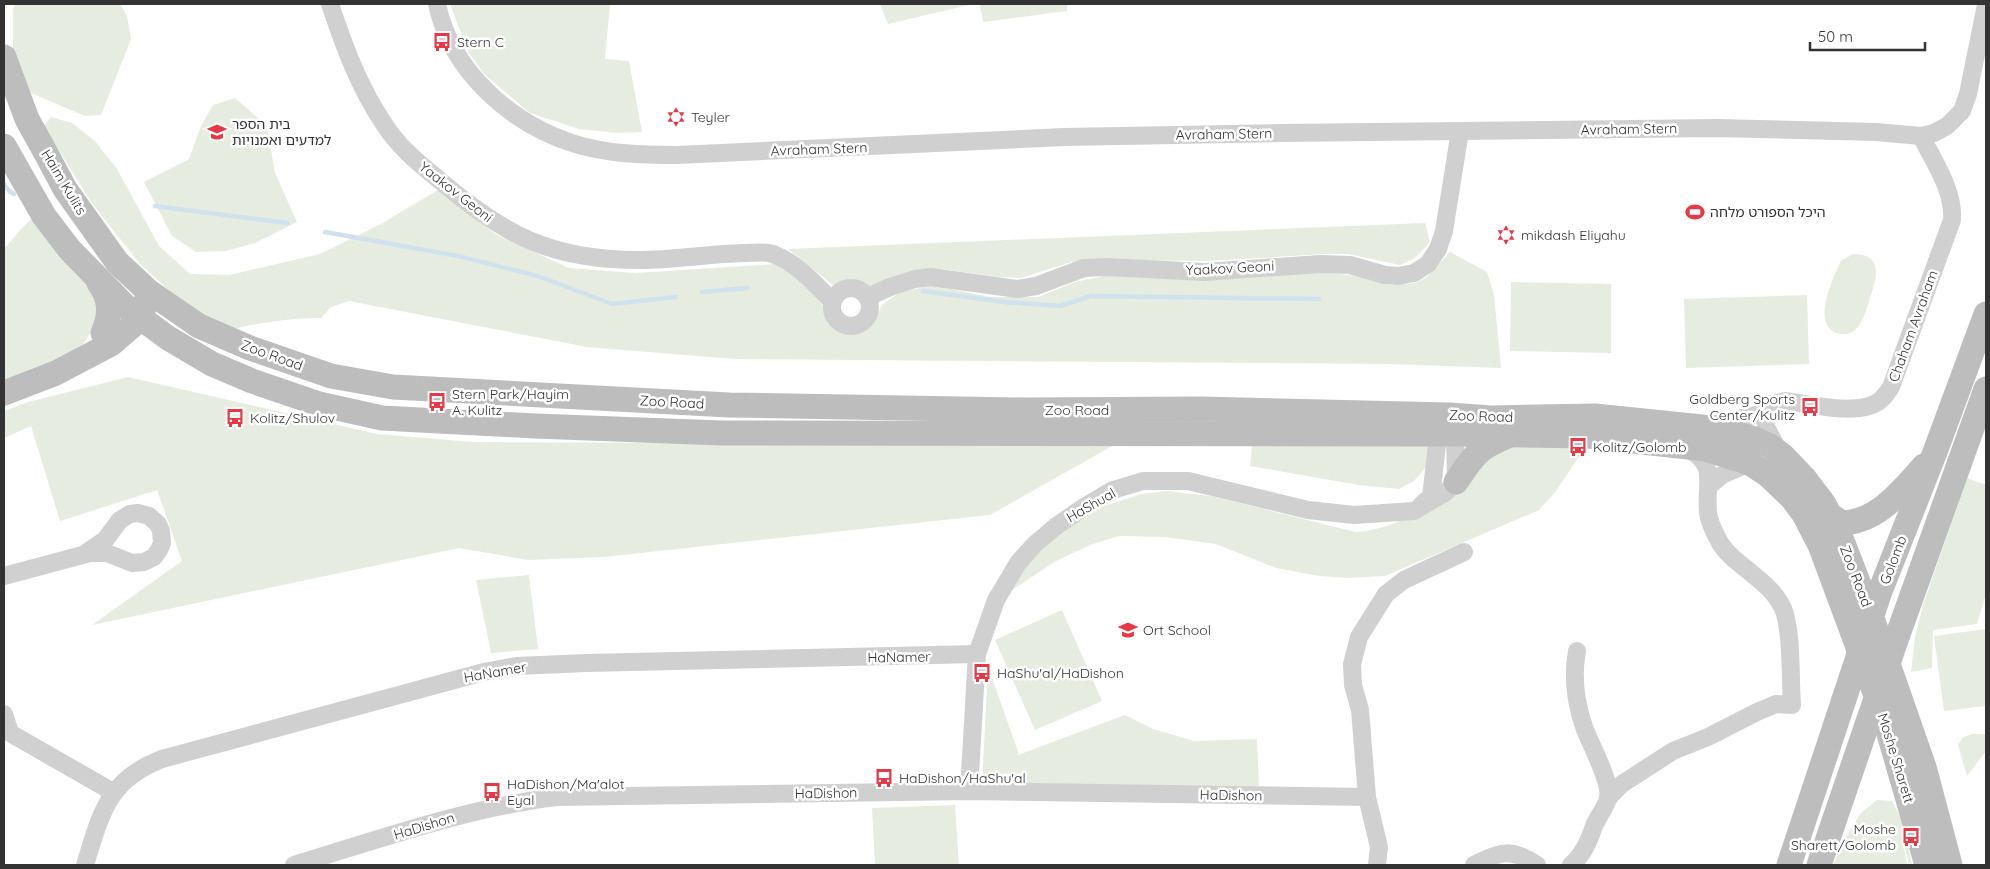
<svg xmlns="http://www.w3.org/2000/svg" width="1990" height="869" viewBox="0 0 1990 869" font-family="Quicksand,'Noto Sans Hebrew',sans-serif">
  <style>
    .green { fill: #e6ecdf }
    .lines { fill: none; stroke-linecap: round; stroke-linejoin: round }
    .stream { stroke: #cfe2ee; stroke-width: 4.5 }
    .street { stroke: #d0d0d0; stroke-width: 18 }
    .secondary { stroke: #bdbdbd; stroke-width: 25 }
    .labels { text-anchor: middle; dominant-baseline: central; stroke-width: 5; stroke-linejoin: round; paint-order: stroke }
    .poi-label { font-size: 14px; fill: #333; stroke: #fff; text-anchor: start }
    .street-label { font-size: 14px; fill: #333; stroke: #fff }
  </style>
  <rect width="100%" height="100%" fill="#fff"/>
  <g class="green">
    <polygon points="15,4 120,4 127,16 131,39 101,115 85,116 24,90 13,51 13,9"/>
    <polygon points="450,4 610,4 605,59 629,61 642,132 618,133 579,129 530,113 484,74 469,53"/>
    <polygon points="880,4 973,4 888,24"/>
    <polygon points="980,4 1067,4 1067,11 983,22"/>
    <polygon points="235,98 267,126 275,173 297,222 255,243 226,251 196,252 172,236 144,182 189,159 201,126 213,105"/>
    <path d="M51 117 72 123 95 141 117 169 159 246 190 274 229 275 320 254 381 224 438 190 497 235 569 268 636 273 776 264 802 278 822 305 838 331 856 334 874 321 882 305 899 293 932 285 990 297H1038L1075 282 1109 275 1266 272 1329 273 1357 276 1390 285 1415 283 1427 277 1450 252 1487 272 1494 295 1501 368 1390 364 734 359 587 347 349 301 331 307 321 318C289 318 259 323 228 330L194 313 140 264 91 202 44 126Z"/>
    <polygon points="35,216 89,287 96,300 96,316 93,329 78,352 4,382 4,249 22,228"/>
    <polygon points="1425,223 1430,242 1415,258 1400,265 1348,254 1325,254 1207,261 1096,260 1071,262 1021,278 999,277 942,269 916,272 870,290 859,282 833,285 788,249"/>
    <path d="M1853 254C1884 254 1877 278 1870 298 1867 308 1864 318 1858 327 1852 333 1846 336 1837 333 1811 325 1833 277 1841 261Z"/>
    <polygon points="1511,282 1611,284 1611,353 1510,351"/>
    <polygon points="1807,295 1809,364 1686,368 1684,299"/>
    <polygon points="128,377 377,434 473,442 1114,445 990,515 604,557 528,560 459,548 92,625 182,561 157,490 60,521 31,426 4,438 4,411 28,402"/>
    <polygon points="1424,439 1431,448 1426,467 1414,481 1399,489 1359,485 1250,466 1252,446"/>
    <path d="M1588 443 1556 491 1539 510 1385 576 1348 578 1319 576 1276 568 1216 544 1165 537 1119 536 1090 545 1056 561 1009 592 1030 561 1063 530 1104 506 1142 494 1167 491 1211 496 1356 532C1375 531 1392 525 1410 516L1509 446Z"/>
    <polygon points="1967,478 1986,485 1986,594 1977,624 1933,630 1932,668 1911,672 1915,637 1923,605"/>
    <polygon points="529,575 538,649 491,653 476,580"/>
    <polygon points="1062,610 1102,701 1035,730 995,640"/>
    <polygon points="1986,629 1986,706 1944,711 1934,636"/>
    <polygon points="988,667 1018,751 1018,755 1125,715 1153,729 1194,741 1257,739 1259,786 982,785"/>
    <polygon points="1971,734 1986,734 1986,751 1967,776 1958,745 1962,738"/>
    <polygon points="1877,800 1892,801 1903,822 1912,865 1909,865 1900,826 1907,865 1833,865 1843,842 1861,813"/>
    <polygon points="955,805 959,865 875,865 872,808"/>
  </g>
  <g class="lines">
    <g class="stream">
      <polyline points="4,184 9,191 14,194"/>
      <polyline points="155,206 287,223"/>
      <polyline points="325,232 458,256 538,276 612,304 676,297"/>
      <polyline points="923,291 1004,302 1060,306 1091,296 1319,299"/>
      <polyline points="702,292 747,288"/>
    </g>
    <g class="street">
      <path d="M330 4C344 46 359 87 384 124 398 146 417 162 437 178 502 234 550 260 638 260 673 260 708 254 743 253 753 253 764 251 773 254 797 263 815 284 832 301"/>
      <path d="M437 4C451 71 511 124 575 144 608 154 642 155 677 155L1064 137 1283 133 1717 128 1876 132 1921 136 1934 133 1947 126 1962 111 1968 94 1986 5"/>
      <circle cx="851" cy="307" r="19"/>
      <polyline points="868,297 890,287 915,279 931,277 1018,289 1036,286 1084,268 1107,267 1204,272 1321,264 1350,265 1385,275 1398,276 1414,273 1428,264 1438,249 1444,231 1460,131"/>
      <polyline points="1765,411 1766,427 1779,452"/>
      <path d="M1710 425 1760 414 1772 404 1785 401C1810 404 1857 416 1878 402 1884 398 1887 393 1891 387L1952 220C1954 190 1934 162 1921 136"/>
      <polyline points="1710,485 1722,475 1750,463"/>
      <polyline points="1422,504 1431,497 1437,445 1446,424"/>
      <polyline points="4,576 90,553 107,553 132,563 144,562 154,557 159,550 162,543 161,531 158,524 149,516 138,513 130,514 120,520 105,540 86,553"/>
      <polyline points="4,714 10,733 113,792"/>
      <polyline points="969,791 977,654 996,600 1018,563 1035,544 1055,527 1084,507 1113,490 1143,481 1188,481 1308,510 1354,515 1414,511 1446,492 1456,482 1455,434 1452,424"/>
      <path d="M1608 798 1622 784 1673 751 1708 737 1757 712 1776 704 1792 705C1790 676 1792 640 1785 614 1775 581 1732 566 1719 541 1714 532 1709 522 1708 512 1705 481 1719 465 1685 447"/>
      <path d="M85 865C101 814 107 780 162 759L484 672 516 666 587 663 977 654"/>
      <path d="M294 865C380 839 467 808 556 797L969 791 1367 797"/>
      <polyline points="1377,865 1379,847 1367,797 1360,710 1353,685 1352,664 1359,637 1386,594 1404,580 1464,552"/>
      <path d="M1474 865C1500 851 1512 848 1537 865"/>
      <path d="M1571 865C1583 855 1589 841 1594 826 1598 817 1605 808 1608 799 1612 782 1590 744 1584 727 1576 703 1572 677 1577 651"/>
    </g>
    <g class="secondary">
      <polyline points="4,57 27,119 48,157 65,189 117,262 148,291 199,326 250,348 331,376 393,387 729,405 1025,410 1200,409 1449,415 1491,418 1595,416 1702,427 1738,434 1755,439 1770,446 1782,455 1805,479 1824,504 1841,538 1872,618 1924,767 1950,865"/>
      <polyline points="4,146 44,216 70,250 126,307 168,338 212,364 252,381 319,404 382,418 535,426 722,433 1455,434 1588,436 1706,449 1750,463 1768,475 1792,498 1804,514 1820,545 1885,720 1927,865"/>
      <path d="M99 283C111 299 111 315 103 333"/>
      <polyline points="4,393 56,373 111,344 141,318 145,303"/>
      <path d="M1456 482C1473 456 1478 448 1508 436"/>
      <path d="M1830 515 1842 523C1878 522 1902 490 1924 466"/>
      <polyline points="1789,865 1879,594 1935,452 1986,314"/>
      <polyline points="1819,865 1896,640 1986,389"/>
    </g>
  </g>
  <defs>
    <g id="bus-bare" transform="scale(1.5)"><path d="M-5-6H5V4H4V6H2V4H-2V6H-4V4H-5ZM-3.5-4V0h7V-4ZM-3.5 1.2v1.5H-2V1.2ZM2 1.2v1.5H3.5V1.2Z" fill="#e63946" stroke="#fff" stroke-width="2.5" paint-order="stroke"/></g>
    <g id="synagogue-bare" transform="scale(1.5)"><path d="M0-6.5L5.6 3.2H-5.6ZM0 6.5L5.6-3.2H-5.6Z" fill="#e63946" stroke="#fff" stroke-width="2.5" paint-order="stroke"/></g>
    <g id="school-bare" transform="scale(1.5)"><path d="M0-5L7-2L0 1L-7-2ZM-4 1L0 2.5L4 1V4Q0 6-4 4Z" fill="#e63946" stroke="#fff" stroke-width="2.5" paint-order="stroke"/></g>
    <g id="stadium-bare" transform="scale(1.5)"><path d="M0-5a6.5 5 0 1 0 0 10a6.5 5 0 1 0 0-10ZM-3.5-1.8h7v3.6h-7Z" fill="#e63946" stroke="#fff" stroke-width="2.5" paint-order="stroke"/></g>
  </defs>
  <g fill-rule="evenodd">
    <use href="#bus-bare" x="442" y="42"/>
    <use href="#synagogue-bare" x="676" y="117"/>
    <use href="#school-bare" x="217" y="132"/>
    <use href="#stadium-bare" x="1695" y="212"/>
    <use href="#synagogue-bare" x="1506" y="235"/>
    <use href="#bus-bare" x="437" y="402"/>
    <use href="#bus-bare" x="1810" y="407"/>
    <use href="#bus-bare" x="235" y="418"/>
    <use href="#bus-bare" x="1578" y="447"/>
    <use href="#school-bare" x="1128" y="630"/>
    <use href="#bus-bare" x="982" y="673"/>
    <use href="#bus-bare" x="884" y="778"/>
    <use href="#bus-bare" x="492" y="792"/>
    <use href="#bus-bare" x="1911" y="837"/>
  </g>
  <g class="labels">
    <g class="poi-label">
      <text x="457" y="42">Stern C</text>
      <text x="691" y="117">Teyler</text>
      <text x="232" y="124">בית הספר<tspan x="232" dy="16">למדעים ואמנויות</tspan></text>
      <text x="1710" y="212">היכל הספורט מלחה</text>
      <text x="1521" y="235">mikdash Eliyahu</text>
      <text x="452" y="394">Stern Park/Hayim<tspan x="452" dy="16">A. Kulitz</tspan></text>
      <text x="1795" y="399" text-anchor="end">Goldberg Sports<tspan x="1795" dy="16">Center/Kulitz</tspan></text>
      <text x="250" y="418">Kolitz/Shulov</text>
      <text x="1593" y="447">Kolitz/Golomb</text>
      <text x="1143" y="630">Ort School</text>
      <text x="997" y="673">HaShu'al/HaDishon</text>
      <text x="899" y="778">HaDishon/HaShu'al</text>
      <text x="507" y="784">HaDishon/Ma'alot<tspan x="507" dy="16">Eyal</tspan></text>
      <text x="1896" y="829" text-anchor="end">Moshe<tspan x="1896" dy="16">Sharett/Golomb</tspan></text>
    </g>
    <g class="street-label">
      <text transform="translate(1629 129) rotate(-1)">Avraham Stern</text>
      <text transform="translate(1224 134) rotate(-1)">Avraham Stern</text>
      <text transform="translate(819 149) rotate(-2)">Avraham Stern</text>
      <text transform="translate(64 182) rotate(59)">Haim Kulits</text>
      <text transform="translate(456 192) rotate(38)">Yaakov Geoni</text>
      <text transform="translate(1230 268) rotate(-3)">Yaakov Geoni</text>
      <text transform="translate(1913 326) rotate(-70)">Chaham Avraham</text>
      <text transform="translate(272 355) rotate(20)">Zoo Road</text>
      <text transform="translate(672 402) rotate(3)">Zoo Road</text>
      <text x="1077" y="410">Zoo Road</text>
      <text transform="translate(1481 416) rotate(2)">Zoo Road</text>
      <text transform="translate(1091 505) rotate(-30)">HaShual</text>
      <text transform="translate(1893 560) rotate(-69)">Golomb</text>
      <text transform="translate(1856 576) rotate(69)">Zoo Road</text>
      <text transform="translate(899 657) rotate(-1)">HaNamer</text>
      <text transform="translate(495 672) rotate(-10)">HaNamer</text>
      <text transform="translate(1896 758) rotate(73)">Moshe Sharett</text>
      <text transform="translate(826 793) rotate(-1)">HaDishon</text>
      <text transform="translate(1231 795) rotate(1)">HaDishon</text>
      <text transform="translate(424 826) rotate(-17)">HaDishon</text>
    </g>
  </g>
  <rect width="1990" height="869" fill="none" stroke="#333333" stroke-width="10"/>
  <path d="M1810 42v8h115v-8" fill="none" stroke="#333333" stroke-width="2.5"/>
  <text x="1818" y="42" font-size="15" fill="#333333" stroke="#ffffff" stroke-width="4" paint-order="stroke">50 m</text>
</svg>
